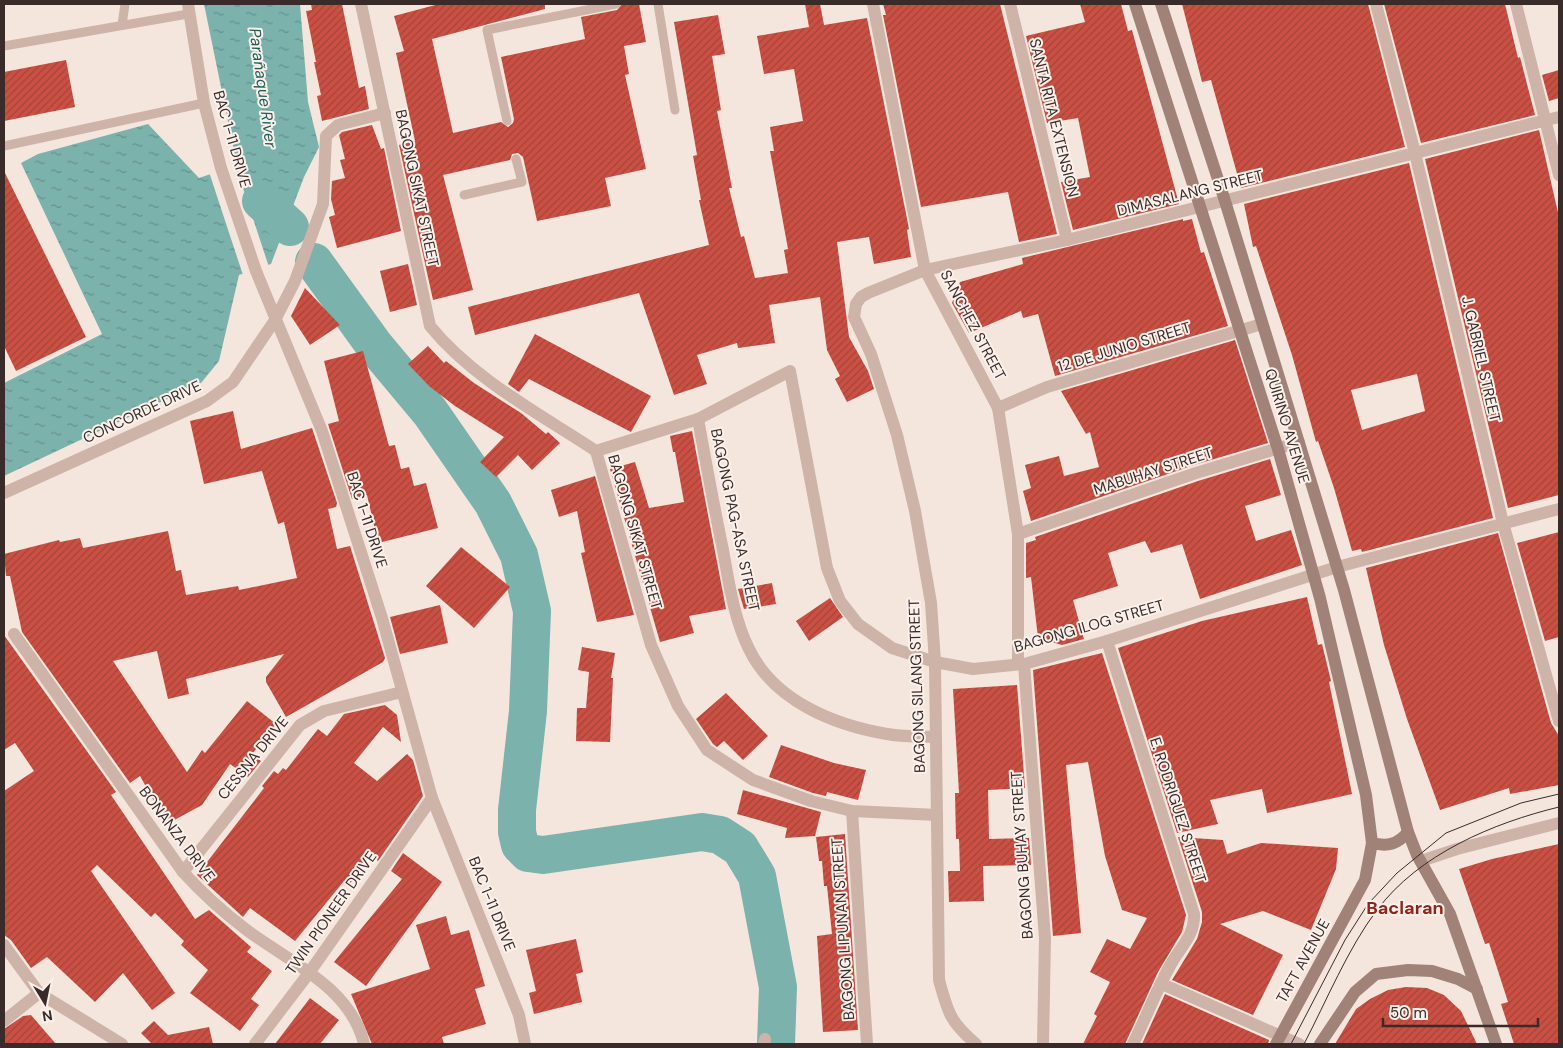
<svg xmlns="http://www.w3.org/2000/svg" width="1563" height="1048" viewBox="0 0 1563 1048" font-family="'DM Sans',sans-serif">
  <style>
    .water { fill: url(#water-ripples) }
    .pier { fill: #f4e6dd }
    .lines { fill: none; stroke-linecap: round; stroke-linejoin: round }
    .river { stroke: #7bb2ac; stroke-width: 38 }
    .building { fill: url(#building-hatch); fill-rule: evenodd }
    .service { stroke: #cdb3a8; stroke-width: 9 }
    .pedestrian { stroke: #cdb3a8; stroke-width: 12 }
    .minor { stroke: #cdb3a8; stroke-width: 12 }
    .tertiary { stroke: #cdb3a8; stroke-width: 12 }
    .secondary { stroke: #a08279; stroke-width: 12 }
    .tram { stroke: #392b29; stroke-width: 1 }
    .labels { text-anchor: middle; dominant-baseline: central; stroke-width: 4; stroke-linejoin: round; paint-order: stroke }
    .street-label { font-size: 15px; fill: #392b29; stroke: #fbf1ea }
    .water-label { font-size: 16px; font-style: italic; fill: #1c5d57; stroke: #fbf1ea }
    .quarter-label { font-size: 18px; font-weight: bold; fill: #8c271e; stroke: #fbf1ea }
  </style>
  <defs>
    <pattern id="water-ripples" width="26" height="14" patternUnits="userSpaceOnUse" patternTransform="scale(1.25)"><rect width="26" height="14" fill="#7bb2ac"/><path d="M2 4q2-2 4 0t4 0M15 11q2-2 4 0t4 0" fill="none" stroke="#66918c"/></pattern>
    <pattern id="building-hatch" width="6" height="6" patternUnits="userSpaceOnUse" patternTransform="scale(1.25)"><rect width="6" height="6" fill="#cb5044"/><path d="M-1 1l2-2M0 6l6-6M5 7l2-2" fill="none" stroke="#a64339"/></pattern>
  </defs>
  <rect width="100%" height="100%" fill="#f4e6dd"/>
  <polygon class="water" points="204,4 300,4 308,102 319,147 304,177 271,264 239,275 219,361 201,383 4,476 4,383 102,334 21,163 38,154 148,124 199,178 237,165"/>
  <polygon class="pier" points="235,164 269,267 243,275 209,172"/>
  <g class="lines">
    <g class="river">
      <polyline points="261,201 290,227"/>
      <polyline points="314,262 374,345 430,412 493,503 519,555 532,611 528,711 517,810 517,832 520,845 528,853 543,855 702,832 720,835 740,848 757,876 778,987 776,1044"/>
    </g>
  </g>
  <g class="building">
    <polygon points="311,4 342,4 359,88 365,86 369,109 322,121 317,96 321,95 314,62 316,62 306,11 312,10"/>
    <polygon points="439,4 545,4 545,9 432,39 453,133 501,122 508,127 513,123 514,119 501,57 585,39 581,17 617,10 622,4 639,4 646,42 624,46 629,74 625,75 646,169 605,178 611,206 537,221 523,157 518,153 512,154 510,160 443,175 473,290 433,300 399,145 415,141 396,53 404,51 394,16"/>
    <polygon points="805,4 820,4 824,25 867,18 909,229 907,230 911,257 874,264 869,237 837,242 849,337 868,371 874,389 847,402 835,379 840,376 827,350 820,297 769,305 775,343 738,348 737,343 697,355 707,384 674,395 639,293 475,335 468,307 709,245 699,200 701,200 693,156 697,155 674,22 718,15 725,54 712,56 721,110 717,111 732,188 729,188 741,237 744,236 755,278 788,273 784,250 788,249 770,151 774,151 770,127 803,121 794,69 764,74 757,36 809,27"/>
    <polygon points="883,4 1000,4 1057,234 1019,242 1008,192 921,207 883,15 886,15"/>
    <polygon points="1080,4 1121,4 1128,31 1132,30 1179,204 1073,230 1061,182 1090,177 1078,118 1047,123 1026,36 1085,22"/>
    <polygon points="1182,4 1368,4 1405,147 1241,188 1211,80 1202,82"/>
    <polygon points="1384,4 1505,4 1518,58 1520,57 1535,115 1421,143"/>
    <polygon points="66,60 75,107 4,121 4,72"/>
    <polygon points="1559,70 1559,98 1549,101 1542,75"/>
    <polygon points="372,125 381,149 384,148 401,231 337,248 329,217 335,215 331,199 332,181 345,178 340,160 345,159 339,135 342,132"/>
    <polygon points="1539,130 1559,217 1559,495 1508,508 1425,159"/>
    <path d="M1409 163 1493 518 1362 552 1361 549 1352 551 1334 488 1318 441 1316 442 1292 355 1256 246 1253 247 1244 204ZM1417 374 1425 411 1362 430 1351 390Z"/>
    <polygon points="4,171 86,337 16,371 4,346"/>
    <polygon points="1183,219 1183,221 1192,219 1201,253 1204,252 1228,326 1055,376 1038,314 1023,318 1021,311 969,333 952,303 960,282 1023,264 1022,258"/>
    <polygon points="408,264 417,305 390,312 380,271"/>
    <polygon points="305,288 340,325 310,345 291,316"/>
    <polygon points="535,334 651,396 631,432 529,379 519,392 508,384"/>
    <polygon points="1235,340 1268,443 1194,465 1031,521 1023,491 1031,488 1025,465 1059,456 1064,476 1099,467 1090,432 1086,434 1061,391"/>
    <polygon points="428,346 444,363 446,361 474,383 521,413 546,434 548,432 560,443 532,470 518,455 496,477 480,462 504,437 455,406 429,386 408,364"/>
    <polygon points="363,351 389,446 395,445 401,469 409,467 414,486 426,483 438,528 378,543 367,495 352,499 328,424 339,421 324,361"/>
    <polygon points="233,411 241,449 312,428 337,503 336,507 328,509 337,549 350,546 385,658 383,662 286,717 266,682 266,677 284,654 186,679 189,694 168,699 157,651 113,661 187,772 202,750 205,753 247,701 276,724 252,754 261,761 248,777 230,764 202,805 167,824 140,776 130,783 22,632 10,576 6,576 4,554 59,540 60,542 80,538 83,548 168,531 176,571 181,570 186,595 238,586 239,590 297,578 284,522 278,524 262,471 204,484 190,421"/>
    <polygon points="692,431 726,609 689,616 694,633 660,642 610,469 635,462 649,508 684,502 675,452 673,452 670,436"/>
    <polygon points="1270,459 1281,495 1245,506 1256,541 1291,530 1302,565 1200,599 1182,544 1151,553 1145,541 1108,553 1118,586 1073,600 1084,639 1062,645 1038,638 1031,577 1026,578 1026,543 1036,540 1035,537 1198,481"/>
    <polygon points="595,476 634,615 597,622 581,553 585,552 577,511 559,517 551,490"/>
    <polygon points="1559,532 1559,637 1545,641 1517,543"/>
    <polygon points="1498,533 1551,723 1559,736 1559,785 1510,794 1509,788 1440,810 1407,719 1384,645 1366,568"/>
    <polygon points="461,547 510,587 474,628 426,586"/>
    <polygon points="772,583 776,604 744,609 738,589"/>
    <polygon points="1307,597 1318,645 1322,644 1331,681 1329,682 1352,794 1267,813 1262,789 1210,800 1218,824 1177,833 1118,648 1202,621"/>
    <polygon points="830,598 843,617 809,641 796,621"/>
    <polygon points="440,605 448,643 400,654 390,617"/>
    <polygon points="4,635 116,792 111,795 195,919 209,910 251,947 247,952 272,971 251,999 259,1005 240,1031 190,993 208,970 181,945 184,941 155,913 151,917 97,865 91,871 175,993 152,1010 123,973 95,1002 47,957 31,968 11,940 4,935 4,791 34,771 15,743 4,750"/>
    <polygon points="582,647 615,653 611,678 613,678 610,742 576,741 577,708 586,708 589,672 578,670"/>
    <polygon points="1102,653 1186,915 1182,932 1158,972 1125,1044 1083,1044 1097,1016 1094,1014 1110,982 1090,972 1107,939 1130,949 1147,918 1122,910 1105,856 1088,762 1066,765 1081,933 1053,936 1033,670"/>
    <polygon points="1017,685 1025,788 988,790 989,839 1029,838 1031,865 983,866 984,901 949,902 948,871 960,871 959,839 956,839 955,793 959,793 953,689"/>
    <polygon points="726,693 768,736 743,760 724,741 717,747 713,744 696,719"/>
    <polygon points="385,705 397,715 401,742 383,727 354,763 377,781 407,754 413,760 423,796 378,861 371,855 349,885 344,881 295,941 250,908 243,917 197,875 264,788 262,786 274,771 278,774 283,768 286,770 318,729 327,736 344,714"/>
    <polygon points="781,745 834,763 866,770 858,800 827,792 826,796 813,793 769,777"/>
    <polygon points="743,790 821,812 815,836 785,838 787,828 737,814"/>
    <polygon points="845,834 858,1030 823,1032 817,936 832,934 827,886 824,886 822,861 819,861 816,837"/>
    <polygon points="1178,837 1223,840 1227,854 1261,843 1338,848 1336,869 1311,930 1263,911 1220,924 1283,955 1253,1015 1172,980 1197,939 1202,922 1202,912"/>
    <polygon points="1559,844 1559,1044 1514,1044 1501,1004 1508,1002 1489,943 1485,944 1459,869 1492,859"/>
    <polygon points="403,853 442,882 366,986 334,962 402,879 391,871"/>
    <polygon points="446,916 451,935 469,930 485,986 475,989 486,1024 442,1037 444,1044 372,1044 351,994 430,969 416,925"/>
    <polygon points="576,939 583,972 576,974 582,1002 534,1014 529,993 536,991 526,950"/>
    <polygon points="1406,987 1427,988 1444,995 1461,1011 1477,1044 1335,1044 1356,1009 1370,999 1388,990"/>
    <polygon points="1165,994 1269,1040 1268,1044 1142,1044"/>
    <polygon points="310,998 339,1020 320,1044 275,1044"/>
    <polygon points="31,1015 56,1044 4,1044 4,1029 23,1016"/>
    <polygon points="154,1021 168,1035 209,1027 213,1044 152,1044 141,1033"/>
  </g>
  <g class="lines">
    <g class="service">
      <polyline points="658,4 675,110"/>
      <polyline points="122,25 125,4"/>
      <polyline points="4,46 188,14"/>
      <polyline points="507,121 487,30 616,4"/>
      <polyline points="4,146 204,103"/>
      <polyline points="464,195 522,182 516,159"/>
    </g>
    <g class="pedestrian">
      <polyline points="1503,523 1559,721"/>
      <polyline points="1337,567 1559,509"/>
    </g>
    <g class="minor">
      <path d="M361 4 430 326C473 379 540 414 596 451L651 645 678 706 707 750 753 780 811 801 852 811 937 815"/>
      <polyline points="873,4 925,270 998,408 1018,534 1018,664"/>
      <polyline points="1010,4 1067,240"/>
      <polyline points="1376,4 1415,153 1503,523"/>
      <polyline points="1516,4 1559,175"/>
      <polyline points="998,408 1047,387 1262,324"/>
      <path d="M698 419C706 463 714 507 723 550 729 583 734 619 749 649 774 701 834 725 887 734 902 737 920 736 936 737"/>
      <polyline points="596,451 698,419 790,371 827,568 840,601 858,624 892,648 935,662 973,669 1024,664 1107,641 1337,567"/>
      <polyline points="4,493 207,401 233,382 275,320 295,281 323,204 326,136 338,125 385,113"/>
      <polyline points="1018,534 1196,473 1299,442"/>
      <path d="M14 634 183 872C203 894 224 913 248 931 290 962 351 988 364 1044"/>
      <path d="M1107 641 1194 914C1195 936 1180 947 1170 966 1156 991 1146 1018 1133 1044"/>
      <polyline points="1024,664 1045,938 1043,1044"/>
      <polyline points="852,811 867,1044"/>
      <polyline points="1421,861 1457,849 1559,823"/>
      <polyline points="183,872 300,725 324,711 402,692"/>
      <polyline points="4,945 39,993 122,1044"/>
      <polyline points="1162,984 1299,1044"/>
      <polyline points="4,1021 39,993"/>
      <polyline points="255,1044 309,973 432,798"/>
      <polyline points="764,1044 765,1039"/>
      <path d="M976 1044C950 1022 948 1013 939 980L935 662 931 603 915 511 897 435 871 354 854 317 856 304 861 297 868 293 925 270 1067 240 1559 117"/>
    </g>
    <polyline class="tertiary" points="188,4 204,103 221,168 256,271 322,431 382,618 432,798 519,1015 525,1044"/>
    <g class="secondary">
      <polyline points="1135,4 1278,449 1320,598 1366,795 1372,843 1365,880 1276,1044"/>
      <polyline points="1161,4 1225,201 1344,590 1408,832 1417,855 1450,914 1496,1044"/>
      <path d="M1372 843C1388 847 1398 844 1408 832"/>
      <polyline points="1320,1044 1355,992 1376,974 1408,970 1432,971 1458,979 1477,989"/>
    </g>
    <g class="tram">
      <polyline points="1291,1044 1345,940 1368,904 1397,873 1446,833 1521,803 1559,794"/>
      <path d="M1304 1044C1326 1002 1348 948 1377 910 1419 854 1493 823 1559 807"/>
    </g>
  </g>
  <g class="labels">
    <g class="street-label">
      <text transform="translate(1054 118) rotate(76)">SANTA RITA EXTENSION</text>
      <text transform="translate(232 139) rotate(74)">BAC 1-11 DRIVE</text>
      <text transform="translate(417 188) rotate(78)">BAGONG SIKAT STREET</text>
      <text transform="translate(1190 193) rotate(-14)">DIMASALANG STREET</text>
      <text transform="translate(973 325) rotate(62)">SANCHEZ STREET</text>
      <text transform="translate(1124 347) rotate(-17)">12 DE JUNIO STREET</text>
      <text transform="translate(1481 359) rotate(77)">J. GABRIEL STREET</text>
      <text transform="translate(142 412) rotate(-25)">CONCORDE DRIVE</text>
      <text transform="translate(1287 426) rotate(73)">QUIRINO AVENUE</text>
      <text transform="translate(1153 471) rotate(-18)">MABUHAY STREET</text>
      <text transform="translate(367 520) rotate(72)">BAC 1-11 DRIVE</text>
      <text transform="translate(735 520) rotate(78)">BAGONG PAG-ASA STREET</text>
      <text transform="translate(635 532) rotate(74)">BAGONG SIKAT STREET</text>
      <text transform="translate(1089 626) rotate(-16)">BAGONG ILOG STREET</text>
      <text transform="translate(917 686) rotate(-92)">BAGONG SILANG STREET</text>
      <text transform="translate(253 758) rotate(-51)">CESSNA DRIVE</text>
      <text transform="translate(1178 810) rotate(72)">E. RODRIGUEZ STREET</text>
      <text transform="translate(177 834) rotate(53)">BONANZA DRIVE</text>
      <text transform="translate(1022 855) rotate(-94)">BAGONG BUHAY STREET</text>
      <text transform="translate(492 904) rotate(68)">BAC 1-11 DRIVE</text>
      <text transform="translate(331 913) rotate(-55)">TWIN PIONEER DRIVE</text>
      <text transform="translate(843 929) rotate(-94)">BAGONG LIPUNAN STREET</text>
      <text transform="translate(1303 961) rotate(-61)">TAFT AVENUE</text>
    </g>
    <g class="water-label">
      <text transform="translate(263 88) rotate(82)">Parañaque River</text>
    </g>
    <g class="quarter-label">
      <text x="1405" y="908">Baclaran</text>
    </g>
  </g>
  <rect width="1563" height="1048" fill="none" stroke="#392b29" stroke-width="10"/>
  <g transform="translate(45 1003) rotate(170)" stroke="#fbf1ea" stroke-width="4" paint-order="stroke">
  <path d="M0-4L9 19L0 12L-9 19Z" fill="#392b29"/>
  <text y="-8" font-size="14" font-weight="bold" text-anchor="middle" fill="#392b29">N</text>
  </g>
  <path d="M1383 1018v8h155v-8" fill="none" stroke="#392b29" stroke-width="2.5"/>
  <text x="1390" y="1018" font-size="15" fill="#392b29" stroke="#fbf1ea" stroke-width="4" paint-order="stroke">50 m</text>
</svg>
